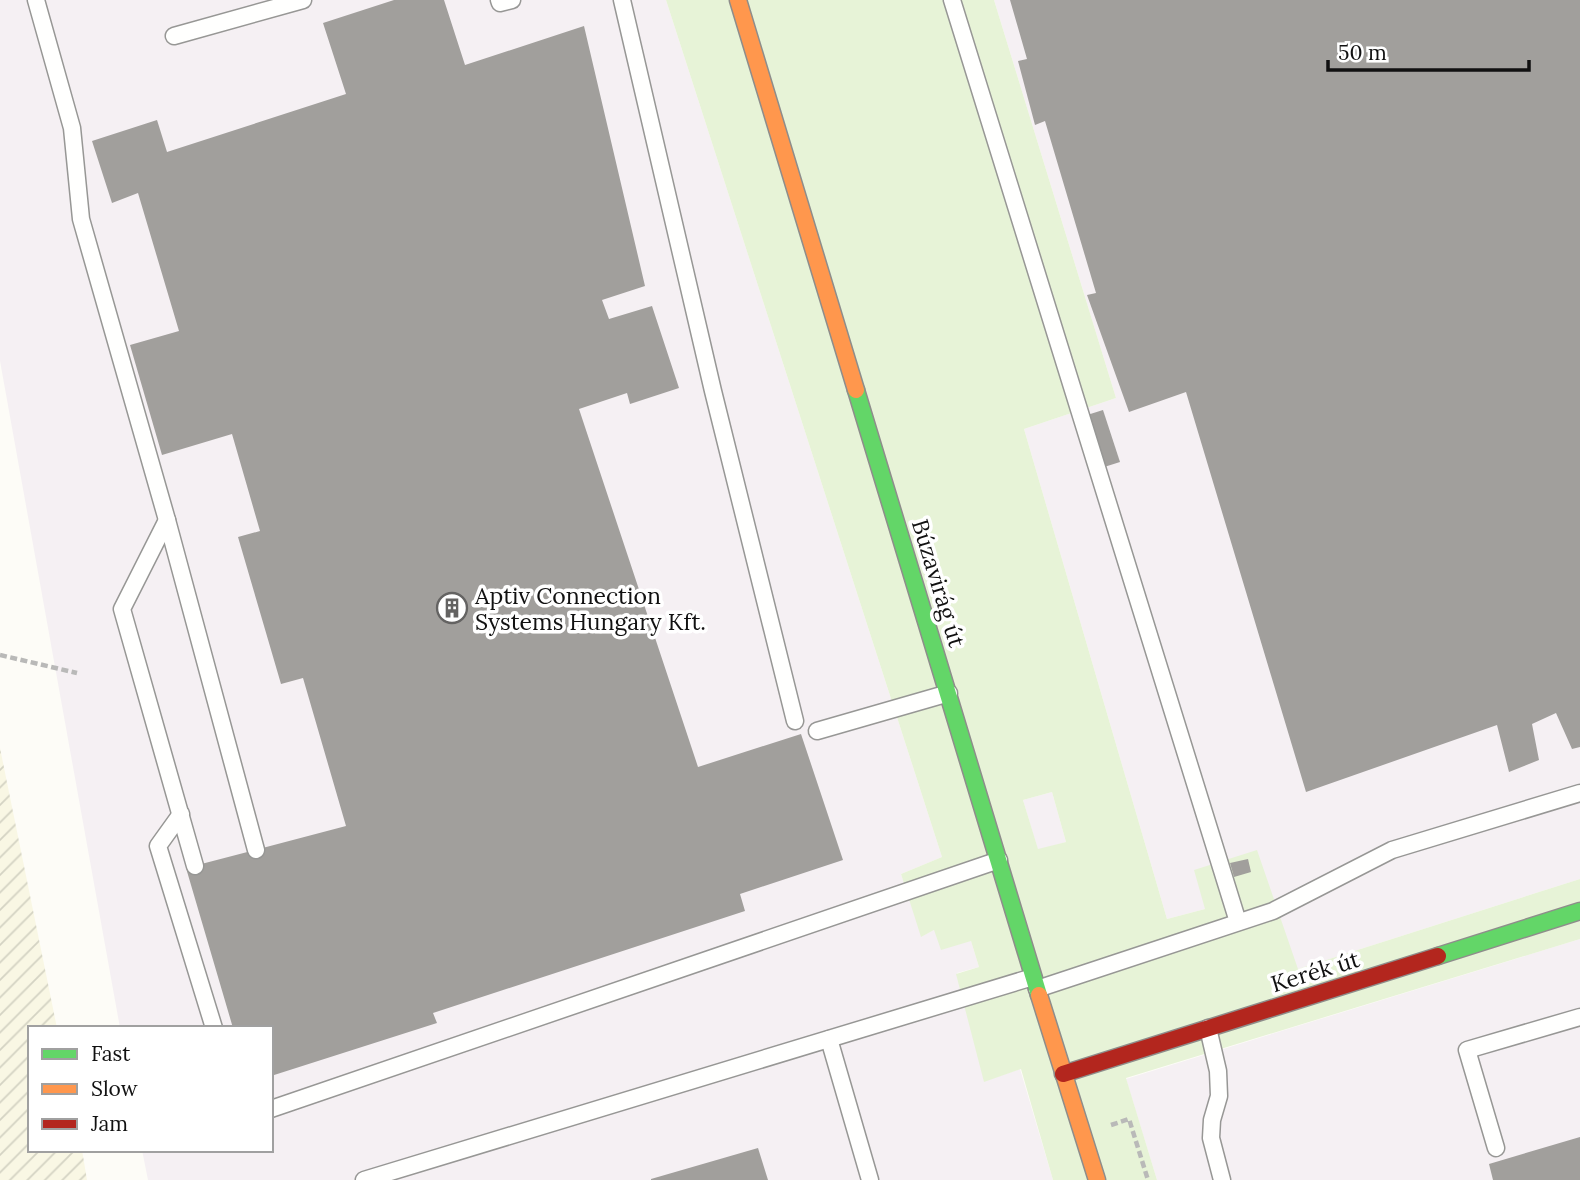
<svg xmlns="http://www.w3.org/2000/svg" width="1580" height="1180" viewBox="0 0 1580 1180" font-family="Lora,serif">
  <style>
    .industrial { fill: #f5f0f3 }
    .farmland { fill: url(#farmland-furrows) }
    .grass { fill: #e7f3d7; fill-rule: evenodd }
    .building { fill: #a19f9c }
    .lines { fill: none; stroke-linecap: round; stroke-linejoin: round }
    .lane-casing { stroke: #979795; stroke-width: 19 }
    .fast-casing { stroke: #8e8d8b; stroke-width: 19 }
    .slow-casing { stroke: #8e8d8b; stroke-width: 19 }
    .jam-casing { stroke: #8e8d8b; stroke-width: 19 }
    .path { stroke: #b9b9b8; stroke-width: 4.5; stroke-dasharray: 7 3.5; stroke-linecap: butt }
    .lane { stroke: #fffffe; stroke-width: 16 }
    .fast { stroke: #63d668; stroke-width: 16 }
    .slow { stroke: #ff974d; stroke-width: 16 }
    .jam { stroke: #b3261e; stroke-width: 16 }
    .labels { text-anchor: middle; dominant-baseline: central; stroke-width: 7; stroke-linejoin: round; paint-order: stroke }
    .street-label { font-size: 23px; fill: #111; stroke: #fff }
    .poi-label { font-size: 23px; fill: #111; stroke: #fff; text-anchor: start }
  </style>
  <defs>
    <pattern id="farmland-furrows" width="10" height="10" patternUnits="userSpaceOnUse" patternTransform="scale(1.75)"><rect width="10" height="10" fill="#f9f7e4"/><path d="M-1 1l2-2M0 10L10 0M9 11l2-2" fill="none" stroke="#d4d3c3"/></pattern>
  </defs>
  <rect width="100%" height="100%" fill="#fdfcf7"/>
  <g class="industrial">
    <polygon points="0,0 666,0 942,857 901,874 922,936 934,930 971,941 979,967 957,973 985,1081 1020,1069 1053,1180 148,1180 142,1150 271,1150 271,1028 120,1028 0,361"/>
    <polygon points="994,0 1580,0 1580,879 1298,969 1205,909 1167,919 1024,429 1116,398"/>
    <polygon points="1052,792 1066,842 1038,850 1023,800"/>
    <polygon points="1580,939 1580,1180 1157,1180 1126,1079"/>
  </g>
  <polygon class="farmland" points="0,748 57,1028 30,1028 30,1150 82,1150 87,1180 0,1180"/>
  <path class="grass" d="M666 0H994L1116 398 1024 429 1167 919 1205 909 1194 870 1257 850 1298 969 1580 879V939L1126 1078 1157 1180H1053L1021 1069 984 1082 956 974 979 967 971 941 941 950 934 930 921 937 901 874 942 857ZM1052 792 1066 842 1038 849 1023 800Z"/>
  <g class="building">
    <polygon points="394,0 444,0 465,65 584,26 645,286 602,300 609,319 652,306 679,388 630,404 627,393 579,409 698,767 801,734 843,860 740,894 745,911 433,1013 437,1023 271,1076 271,1028 233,1028 186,868 346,826 303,678 281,684 238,537 260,531 232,434 162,455 130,345 179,331 138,193 112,203 92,141 157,120 167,152 346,94 323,23"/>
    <polygon points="1010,0 1580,0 1580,747 1572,749 1556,713 1532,724 1539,760 1509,772 1497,725 1306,792 1186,392 1129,412 1087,295 1096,293 1045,121 1035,125 1018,61 1027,59"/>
    <polygon points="1103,410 1120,462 1101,468 1084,416"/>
    <polygon points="1248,859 1251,872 1234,877 1230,863"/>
    <polygon points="1580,1137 1580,1180 1493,1180 1489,1164"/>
    <polygon points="758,1148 768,1180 651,1180 651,1179"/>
  </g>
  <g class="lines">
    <g class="lane-casing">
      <g id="lane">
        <polyline points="36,0 72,128 81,219 167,520 256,850"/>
        <polyline points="499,0 500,3 512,0"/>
        <polyline points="622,0 713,391 795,721"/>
        <polyline points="952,0 1238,922"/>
        <polyline points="174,36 303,0"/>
        <polyline points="167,520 122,609 195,866"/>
        <polyline points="817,731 949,693"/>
        <polyline points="181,814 158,846 214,1028"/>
        <polyline points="1037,989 1273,911 1392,850 1580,793"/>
        <polyline points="1208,1028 1218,1071 1219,1096 1212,1120 1211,1138 1222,1180"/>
        <polyline points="829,1039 870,1180"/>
        <polyline points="271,1109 999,860"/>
        <polyline points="1496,1148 1467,1050 1580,1017"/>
        <polyline points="364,1180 1033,977"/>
      </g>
    </g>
    <g class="fast-casing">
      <g id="fast">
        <polyline points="856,390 1039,995"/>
        <polyline points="1438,956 1580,911"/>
      </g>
    </g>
    <g class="slow-casing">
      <g id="slow">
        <polyline points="738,0 856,390"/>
        <polyline points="1039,995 1097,1180"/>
      </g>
    </g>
    <g class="jam-casing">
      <polyline id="jam" points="1063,1074 1438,956"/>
    </g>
    <g class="path">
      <polyline points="0,655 77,673"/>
      <polyline points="1111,1125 1129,1119 1148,1180"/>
    </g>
    <use href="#lane" class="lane"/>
    <use href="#fast" class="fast"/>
    <use href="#slow" class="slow"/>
    <use href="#jam" class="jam"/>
  </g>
  <defs>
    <g id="building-ring" transform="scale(1.575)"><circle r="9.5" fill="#fff" stroke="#646362" stroke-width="1.5"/><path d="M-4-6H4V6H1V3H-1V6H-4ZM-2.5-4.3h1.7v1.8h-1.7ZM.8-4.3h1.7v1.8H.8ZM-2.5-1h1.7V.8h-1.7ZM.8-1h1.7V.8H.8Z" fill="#646362"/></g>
  </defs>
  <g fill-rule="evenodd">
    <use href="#building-ring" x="452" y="608"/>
  </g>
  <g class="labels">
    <g class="street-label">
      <text transform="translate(939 583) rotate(73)">Búzavirág út</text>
      <text transform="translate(1315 971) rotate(-17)">Kerék út</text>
    </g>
    <g class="poi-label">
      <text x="475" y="595">Aptiv Connection<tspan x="475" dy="26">Systems Hungary Kft.</tspan></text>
    </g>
  </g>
  <rect x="28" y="1026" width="245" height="126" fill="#ffffff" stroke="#a0a0a0" stroke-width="2"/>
  <rect x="42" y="1049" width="35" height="10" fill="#63d668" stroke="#a0a0a0" stroke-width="2"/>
  <text x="91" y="1061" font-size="21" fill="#111111">Fast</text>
  <rect x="42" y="1084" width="35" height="10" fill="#ff974d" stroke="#a0a0a0" stroke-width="2"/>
  <text x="91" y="1096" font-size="21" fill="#111111">Slow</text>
  <rect x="42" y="1119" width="35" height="10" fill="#b3261e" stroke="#a0a0a0" stroke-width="2"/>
  <text x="91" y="1131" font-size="21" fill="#111111">Jam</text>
  <path d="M1328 60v10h201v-10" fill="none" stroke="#111111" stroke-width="3.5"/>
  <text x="1338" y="60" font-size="21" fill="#111111" stroke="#ffffff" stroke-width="5" paint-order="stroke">50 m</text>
</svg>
